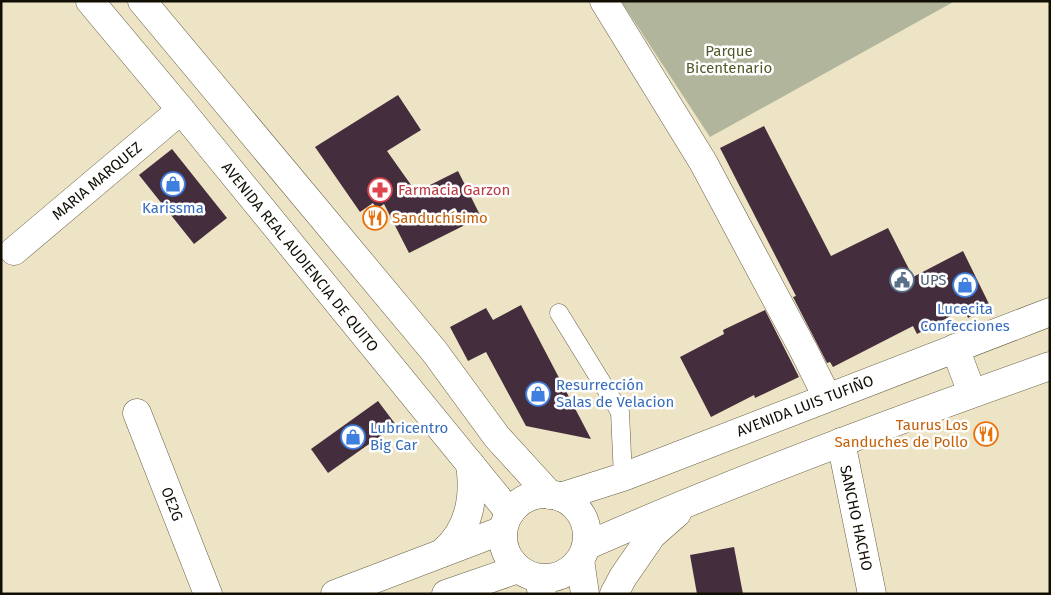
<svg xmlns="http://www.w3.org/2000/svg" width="1051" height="595" viewBox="0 0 1051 595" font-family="'Fira Sans',sans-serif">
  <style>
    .green { fill: #b0b59c }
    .building { fill: #442d3d }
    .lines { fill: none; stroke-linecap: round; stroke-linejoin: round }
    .lane-casing { stroke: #665e44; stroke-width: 19 }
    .street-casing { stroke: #665e44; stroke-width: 29 }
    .secondary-casing { stroke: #665e44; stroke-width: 29 }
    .primary-casing { stroke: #665e44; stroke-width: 29 }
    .lane { stroke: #fff; stroke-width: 18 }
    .street { stroke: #fff; stroke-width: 28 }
    .secondary { stroke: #fff; stroke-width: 28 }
    .primary { stroke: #fff; stroke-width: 28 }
    .labels { text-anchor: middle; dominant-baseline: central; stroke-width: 5; stroke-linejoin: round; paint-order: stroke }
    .park-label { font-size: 15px; fill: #525a29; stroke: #fff }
    .street-label { font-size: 15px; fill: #110e04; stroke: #fff }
    .health-label { font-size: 15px; fill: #be3a42; stroke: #fff; text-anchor: start }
    .shop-label { font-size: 15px; fill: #366cbe; stroke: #fff }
    .food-label { font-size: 15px; fill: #c56008; stroke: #fff; text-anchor: start }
    .service-label { font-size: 15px; fill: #4e5e75; stroke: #fff; text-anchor: start }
  </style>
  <rect width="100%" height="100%" fill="#ede4c5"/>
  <polygon class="green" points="621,1 955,1 710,137"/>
  <g class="building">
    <polygon points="398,95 421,130 387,151 416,192 458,171 481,217 409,253 384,204 377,209 373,203 360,212 315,147"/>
    <polygon points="764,126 831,256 888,228 913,277 963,251 990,306 968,318 964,309 917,334 913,326 833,367 830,362 827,363 793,297 796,296 720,148"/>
    <polygon points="172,149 227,218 194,244 139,175"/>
    <polygon points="521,305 591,439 526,426 486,352 468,361 450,327 486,308 493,320"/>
    <polygon points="765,310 799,377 755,398 754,395 711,417 680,357 724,334 723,330"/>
    <polygon points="378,401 396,425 328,473 311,449"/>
    <polygon points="734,547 743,594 697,594 690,555"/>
  </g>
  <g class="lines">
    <g class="lane-casing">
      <polyline id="lane" points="559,313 620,412 623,477"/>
    </g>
    <g class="street-casing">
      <g id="street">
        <polyline points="604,1 703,162 803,349 827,397"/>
        <polyline points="14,251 181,110"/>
        <polyline points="137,413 208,594"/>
        <polyline points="841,442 872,594"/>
      </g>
    </g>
    <g class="secondary-casing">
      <g id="secondary">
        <polyline points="90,1 181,110 510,513"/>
        <polyline points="142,1 434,351 497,437 550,495"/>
        <polyline points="580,560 585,594"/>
        <polyline points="539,578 542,594"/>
      </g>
    </g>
    <g class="primary-casing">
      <g id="primary">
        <polyline points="955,348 972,393"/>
        <circle cx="545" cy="536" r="42"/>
        <polyline points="560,497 623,477 1050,312"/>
        <path d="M586 546C738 479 894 421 1050 366"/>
        <path d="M442 553C470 530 475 498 470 464"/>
        <polyline points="335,594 503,530"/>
        <polyline points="446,594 518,569"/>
        <polyline points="614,594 623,577 652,535 677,513"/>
      </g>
    </g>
    <use href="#lane" class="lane"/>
    <use href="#street" class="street"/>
    <use href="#secondary" class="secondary"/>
    <use href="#primary" class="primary"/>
  </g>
  <defs>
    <g id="shop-ring" transform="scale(1.25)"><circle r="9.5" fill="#fff" stroke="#3f7fe0" stroke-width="1.5"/><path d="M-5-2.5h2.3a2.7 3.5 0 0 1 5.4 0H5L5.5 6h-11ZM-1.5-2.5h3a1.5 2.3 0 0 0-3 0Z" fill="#3f7fe0"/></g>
    <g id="pharmacy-ring" transform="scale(1.25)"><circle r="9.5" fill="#fff" stroke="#e0444e" stroke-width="1.5"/><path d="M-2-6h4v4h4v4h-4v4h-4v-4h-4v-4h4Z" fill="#e0444e"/></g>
    <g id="restaurant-ring" transform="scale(1.25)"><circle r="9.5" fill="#fff" stroke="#e8710a" stroke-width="1.5"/><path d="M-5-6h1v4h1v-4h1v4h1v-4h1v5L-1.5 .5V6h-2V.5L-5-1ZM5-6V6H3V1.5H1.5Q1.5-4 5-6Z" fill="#e8710a"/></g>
    <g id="civic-ring" transform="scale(1.25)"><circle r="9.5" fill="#fff" stroke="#5c6f8a" stroke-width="1.5"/><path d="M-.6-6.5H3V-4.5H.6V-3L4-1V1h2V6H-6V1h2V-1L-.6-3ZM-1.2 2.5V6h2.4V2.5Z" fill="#5c6f8a"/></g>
  </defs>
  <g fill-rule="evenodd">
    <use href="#shop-ring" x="173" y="184"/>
    <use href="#pharmacy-ring" x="380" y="190"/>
    <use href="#restaurant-ring" x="375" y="218"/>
    <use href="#civic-ring" x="902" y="280"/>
    <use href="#shop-ring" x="965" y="285"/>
    <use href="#shop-ring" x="538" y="394"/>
    <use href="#restaurant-ring" x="986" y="434"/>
    <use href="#shop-ring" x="353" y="437"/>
  </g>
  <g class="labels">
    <g class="park-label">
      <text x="729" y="51">Parque<tspan x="729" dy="17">Bicentenario</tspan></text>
    </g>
    <g class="street-label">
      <text transform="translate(97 181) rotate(-40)">MARIA MARQUEZ</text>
      <text transform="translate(300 257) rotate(51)">AVENIDA REAL AUDIENCIA DE QUITO</text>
      <text transform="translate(805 406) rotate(-21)">AVENIDA LUIS TUFIÑO</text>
      <text transform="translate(172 504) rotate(69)">OE2G</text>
      <text transform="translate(856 518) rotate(78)">SANCHO HACHO</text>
    </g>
    <g class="health-label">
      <text x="398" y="190">Farmacia Garzon</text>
    </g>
    <g class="shop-label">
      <text x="173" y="208">Karissma</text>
      <text x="965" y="309">Lucecita<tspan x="965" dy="17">Confecciones</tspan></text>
      <text x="556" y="385" text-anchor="start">Resurrección<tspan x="556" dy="17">Salas de Velacion</tspan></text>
      <text x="370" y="428" text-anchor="start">Lubricentro<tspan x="370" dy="17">Big Car</tspan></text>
    </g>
    <g class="food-label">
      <text x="392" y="218">Sanduchísimo</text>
      <text x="968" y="425" text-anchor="end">Taurus Los<tspan x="968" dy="17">Sanduches de Pollo</tspan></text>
    </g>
    <g class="service-label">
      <text x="920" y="280">UPS</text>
    </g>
  </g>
  <rect width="1051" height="595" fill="none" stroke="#110e04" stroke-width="5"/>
</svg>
